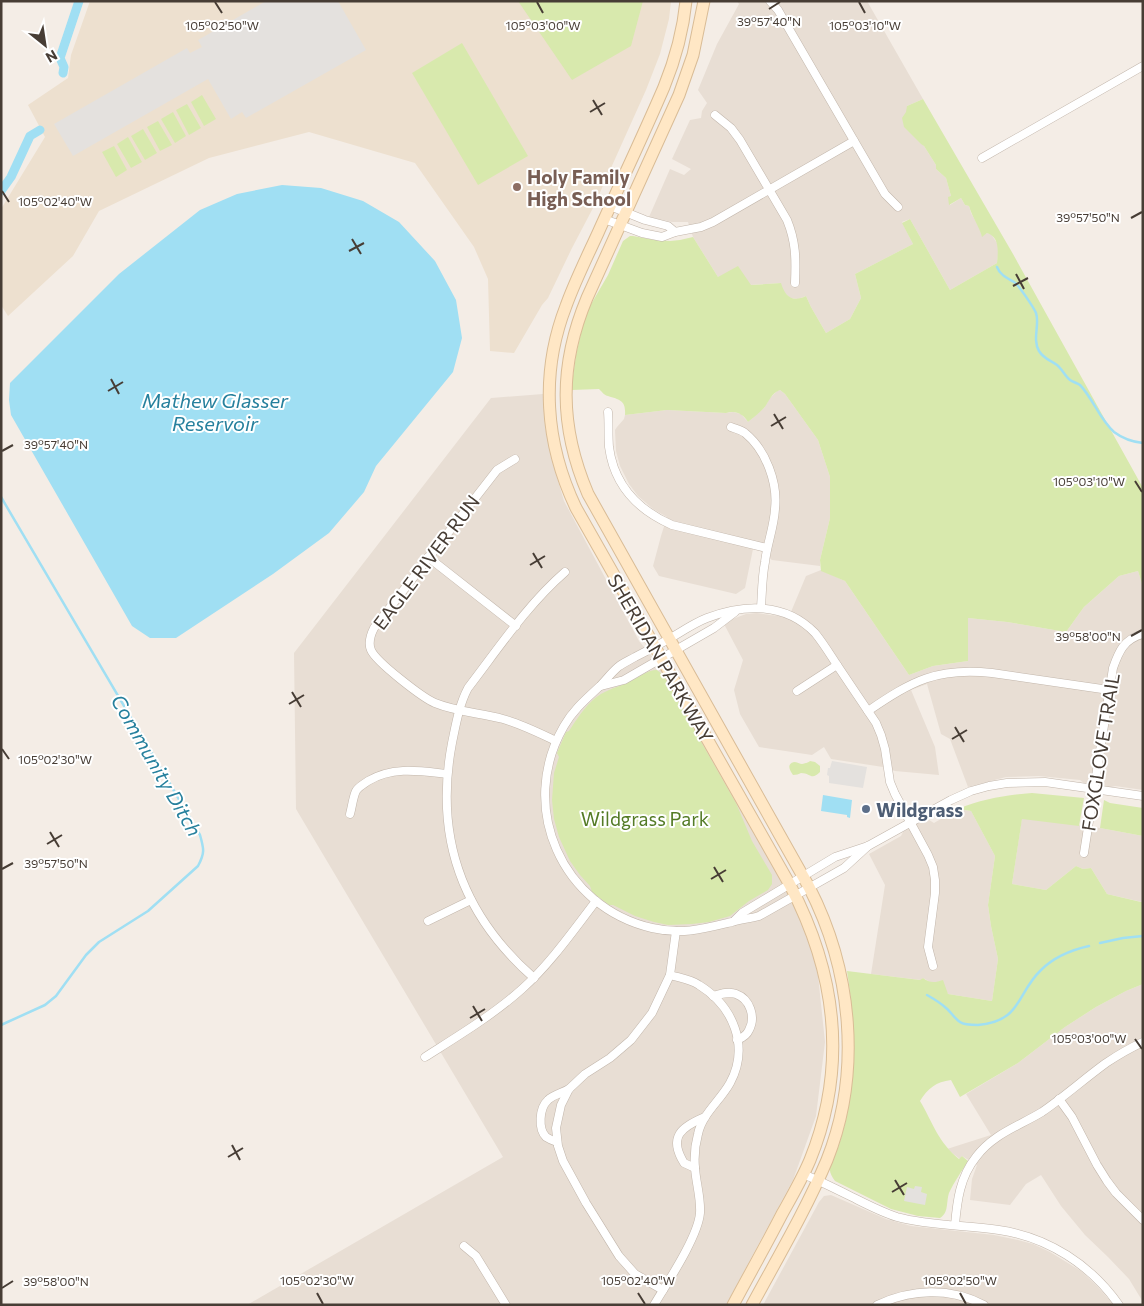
<svg xmlns="http://www.w3.org/2000/svg" width="1144" height="1306" viewBox="0 0 1144 1306" font-family="Commissioner,sans-serif">
  <style>
    .residential { fill: #e8ded4 }
    .education { fill: #ede0cf }
    .green { fill: #d8e9ad }
    .parking { fill: #e4e1de }
    .water { fill: #a0dff3 }
    .lines { fill: none; stroke-linecap: round; stroke-linejoin: round }
    .stream { stroke: #a0dff3; stroke-width: 2.5 }
    .canal { stroke: #a0dff3; stroke-width: 9 }
    .street-casing { stroke: #c2b6ab; stroke-width: 9 }
    .secondary-casing { stroke: #d9bc96; stroke-width: 13 }
    .street { stroke: #fff; stroke-width: 8 }
    .secondary { stroke: #ffe7c5; stroke-width: 11 }
    .ticks { fill: none; stroke: #473d35; stroke-width: 2 }
    .education-dot { fill: #8d6e63; stroke: #fff; stroke-width: 2 }
    .service-dot { fill: #5c6f8a; stroke: #fff; stroke-width: 2 }
    .labels { text-anchor: middle; dominant-baseline: central; stroke-width: 4; stroke-linejoin: round; paint-order: stroke }
    .education-label { font-size: 19px; font-weight: bold; fill: #785e54; stroke: #fff; text-anchor: start }
    .street-label { font-size: 19px; fill: #473d35; stroke: #fff }
    .service-label { font-size: 19px; font-weight: bold; fill: #4e5e75; stroke: #fff; text-anchor: start }
    .park-label { font-size: 19px; fill: #547b26; stroke: #fff }
    .water-label { font-size: 20px; font-style: italic; fill: #26809d; stroke: #fff }
    .ticks-label { font-size: 12px; text-anchor: middle; fill: #473d35; stroke: #fff; stroke-width: 4; stroke-linejoin: round; paint-order: stroke }
  </style>
  <rect width="100%" height="100%" fill="#f4ede6"/>
  <g class="residential">
    <polygon points="737,1 867,1 923,99 907,106 924,146 936,165 936,169 946,178 951,196 950,205 961,198 965,205 969,206 971,213 979,227 982,236 987,233 991,234 999,246 997,263 950,290 910,219 902,222 913,244 855,274 861,298 850,319 826,333 811,307 806,296 798,299 790,298 783,291 780,283 750,285 718,277 693,237 688,222 672,222 649,217 670,169 684,175 691,169 672,159 690,120 701,118 702,111 707,103 698,90 717,44 739,4"/>
    <polygon points="780,390 785,394 818,440 830,477 830,518 820,560 820,566 772,560 760,551 753,549 745,588 736,594 659,576 653,566 661,536 667,517 653,509 638,496 629,484 620,466 616,451 615,430 617,427 624,419 625,415 667,410 726,413 733,412 741,414 748,422 764,408 770,398 777,391"/>
    <polygon points="543,394 545,426 551,457 564,501 639,641 661,667 794,903 817,966 825,1042 816,1116 793,1180 726,1305 247,1305 503,1157 296,809 294,653 491,398"/>
    <polygon points="821,570 845,581 909,675 933,666 968,661 968,618 1007,622 1066,632 1084,607 1119,576 1138,571 1143,587 1143,790 1115,786 1109,788 1085,784 1080,780 1039,776 1006,777 968,787 950,739 941,734 927,684 911,690 935,747 939,775 895,771 883,767 831,759 824,747 812,755 759,747 740,714 734,690 743,660 724,624 730,620 746,614 757,613 770,615 780,616 788,619 806,576"/>
    <polygon points="958,809 971,811 995,856 988,905 991,926 998,959 992,1001 948,994 939,982 930,982 923,978 921,980 871,974 885,885 869,854 901,836 903,832 923,820 929,820 934,823"/>
    <polygon points="1022,818 1100,828 1143,836 1143,902 1142,902 1107,894 1091,868 1083,869 1076,866 1046,890 1012,884"/>
    <polygon points="1143,984 1143,1302 1129,1279 1108,1257 1085,1235 1061,1206 1041,1175 1026,1184 1010,1205 970,1200 972,1179 977,1165 962,1156 960,1159 947,1149 991,1135 966,1094 1018,1063 1065,1027 1096,1007 1126,991"/>
    <polygon points="831,1195 886,1219 911,1226 994,1235 1018,1240 1033,1244 1050,1252 1081,1271 1097,1286 1114,1305 763,1305 819,1202 824,1196"/>
  </g>
  <polygon class="education" points="90,1 671,1 669,19 660,54 646,90 593,208 572,248 548,298 542,305 514,353 490,351 488,279 474,247 415,163 309,132 209,158 99,211 73,256 8,316 1,305 1,209 45,137 28,105 68,78 71,55"/>
  <g class="green">
    <polygon points="518,1 643,1 631,46 572,80"/>
    <polygon points="462,43 528,156 478,185 412,73"/>
    <polygon points="202,95 216,119 204,126 191,102"/>
    <path d="M923 99 1013 254 1143 488V587L1138 571 1119 576 1084 607 1066 632 1007 622 968 618V661L933 666 909 675 845 581 821 571 820 560 830 518V477L818 440 785 394 780 390C771 393 769 402 764 408 759 413 753 418 748 422 743 414 736 410 726 413L667 410 625 415C626 400 620 400 608 396 605 396 602 392 599 389L571 390 576 355 583 324 590 306 608 275 623 241 630 236H633L655 240 670 241 680 240 693 237 718 277 738 266 751 285 781 283C785 296 792 303 806 296L811 307 826 333 850 319 861 298 855 274 913 244 902 223 910 219 950 290 997 263C998 252 1000 237 987 233L982 237C979 226 972 217 969 206L965 205 961 198 949 205 948 197 951 196 946 178 936 169V165L924 146 921 144 904 127 902 118 906 112 907 106Z"/>
    <polygon points="187,104 201,128 189,135 176,110"/>
    <polygon points="173,112 186,136 175,143 161,119"/>
    <polygon points="158,121 172,145 160,151 147,127"/>
    <polygon points="143,129 157,153 145,160 131,136"/>
    <polygon points="128,137 142,162 131,168 117,144"/>
    <polygon points="114,146 127,170 116,177 102,152"/>
    <path d="M657 670 663 675 736 803 752 841 772 875V884L768 890 749 901 730 916 709 922 692 924 668 925 654 922 635 916 613 905H609L592 892 590 886 580 875 570 861 559 837 554 819 552 800 554 773 559 757 557 753 566 732 569 731C579 716 590 698 607 691 614 687 622 686 629 682 638 678 647 670 657 670Z"/>
    <path d="M810 761 815 762 820 766V772C811 781 811 773 801 773 799 774 796 775 793 775 790 771 786 764 794 762 797 762 800 764 802 764 804 764 809 762 810 761Z"/>
    <path d="M1032 793 1084 798 1079 826 1022 819 1012 884 1046 890 1076 866 1083 869 1091 868 1107 894 1141 902H1143V984L1126 991 1096 1007 1065 1027 1018 1063 960 1097 951 1080C936 1082 928 1088 920 1101 933 1123 938 1142 959 1159L962 1156 968 1161C962 1171 954 1182 949 1193 946 1202 949 1213 940 1218L918 1216 891 1209 835 1181C832 1177 829 1172 830 1167 831 1163 834 1158 836 1153 840 1143 842 1134 845 1124 857 1073 855 1023 847 971L920 980 923 978C929 983 935 983 943 980L948 994 992 1001 998 959 991 926 988 905 995 856 971 811 958 809C982 799 1006 795 1032 793Z"/>
    <polygon points="1104,800 1110,803 1143,808 1143,836 1100,828"/>
  </g>
  <g class="parking">
    <polygon points="266,1 338,1 366,50 246,118 242,112 231,119 208,79 73,156 54,124 187,48 190,53 202,47 198,40"/>
    <polygon points="832,761 867,767 863,788 829,783 829,776 827,775 828,768 830,768"/>
    <polygon points="915,1186 922,1187 921,1192 927,1194 925,1205 904,1201 907,1187 914,1189"/>
  </g>
  <g class="water">
    <polygon points="282,185 321,188 363,201 399,222 435,261 456,300 462,338 453,372 376,466 364,492 329,533 273,574 176,638 150,638 132,626 11,415 9,400 10,383 119,274 200,210 237,194"/>
    <polygon points="823,795 852,800 850,818 847,817 847,815 821,811"/>
  </g>
  <g class="lines">
    <g class="stream">
      <path d="M997 267C1000 275 1007 278 1014 282 1018 284 1034 308 1036 313 1040 324 1032 339 1039 351 1044 359 1050 360 1057 365 1062 369 1065 376 1070 380 1073 382 1077 383 1080 385 1092 397 1100 420 1114 432 1122 438 1133 442 1143 443"/>
      <path d="M1 497 200 835C204 849 205 853 198 866L148 911 99 942 86 955 56 996 45 1005 1 1025"/>
      <polyline points="1100,943 1123,938 1143,936"/>
      <path d="M927 995C934 999 941 1003 946 1008 951 1012 955 1019 960 1022 964 1025 972 1025 978 1025 1022 1021 1016 994 1041 970 1054 957 1071 950 1089 946"/>
    </g>
    <g class="canal">
      <polyline points="63,73 64,67 60,58 79,1"/>
      <polyline points="1,191 11,177 30,136 40,130"/>
    </g>
    <g class="street-casing">
      <g id="street">
        <polyline points="770,1 778,10 885,194 898,207"/>
        <path d="M715 115 731 128 740 140 787 220C796 242 796 259 795 283"/>
        <polyline points="982,158 1143,66"/>
        <polyline points="610,206 645,220 668,226 675,232"/>
        <polyline points="604,219 642,233 662,237 675,232 701,227 713,222 854,141"/>
        <path d="M608 412C609 423 608 435 609 447 614 485 638 510 672 525L767 548"/>
        <path d="M731 427C736 429 741 430 745 433 766 450 778 483 775 509 774 527 767 544 765 562 762 577 762 593 761 608"/>
        <path d="M515 459 497 470 374 628C371 634 368 643 371 650 376 662 423 698 435 703 457 712 481 713 503 719 521 724 539 733 556 741"/>
        <polyline points="428,557 516,626"/>
        <polyline points="601,686 624,680 714,628 735,612"/>
        <polyline points="797,691 837,665"/>
        <path d="M868 711C912 681 937 667 992 673L1109 690"/>
        <path d="M350 814C352 807 353 797 356 791 358 787 364 784 368 781 393 766 420 771 447 774"/>
        <path d="M868 846 844 868 759 916C749 919 741 919 732 922 703 929 682 935 652 928 562 907 517 807 564 726 573 710 586 699 600 686 606 680 611 673 618 667 623 663 630 660 635 657 647 651 658 645 669 639 681 632 694 623 707 618 744 604 785 602 815 633 824 644 831 656 839 668 851 686 864 705 876 723L881 735 885 749 890 782 895 794 928 855 933 867 935 880V893L928 947 933 966"/>
        <path d="M1084 853 1113 668C1119 651 1124 639 1143 634"/>
        <polyline points="428,921 471,900"/>
        <polyline points="734,921 742,913 835,857 868,846 951,800 971,791 989,786 1007,783 1045,782 1143,796"/>
        <path d="M534 978C462 915 434 837 452 743 456 724 459 705 468 688 498 649 527 605 565 572"/>
        <path d="M713 996C720 994 729 991 736 994 750 999 756 1017 749 1030 747 1035 742 1038 737 1040"/>
        <path d="M425 1057C458 1036 493 1015 522 989 550 964 573 931 596 901"/>
        <polyline points="1059,1099 1072,1117 1097,1165 1107,1181 1116,1193 1143,1220"/>
        <path d="M557 1142C554 1141 549 1139 546 1137 538 1129 539 1108 548 1100 553 1095 562 1093 569 1089"/>
        <path d="M695 1168 684 1163C668 1137 681 1127 705 1117"/>
        <path d="M803 1174C820 1181 836 1189 852 1197 866 1204 881 1212 897 1217 930 1226 965 1225 999 1230 1048 1237 1091 1265 1119 1305"/>
        <path d="M955 1225C957 1201 960 1177 976 1157 993 1134 1019 1126 1042 1112 1064 1097 1084 1079 1106 1063 1118 1055 1130 1048 1143 1042"/>
        <polyline points="464,1246 476,1256 506,1305"/>
        <polyline points="663,1290 635,1274 619,1256 586,1203 563,1161 558,1146 556,1128 561,1105 569,1089 585,1074 610,1058 631,1040 652,1013 670,975 676,931"/>
        <path d="M654 1305C667 1283 698 1237 700 1213 701 1198 696 1183 695 1168 694 1157 695 1145 698 1134 702 1114 720 1101 730 1083 750 1046 733 1006 699 985 690 979 680 978 670 975"/>
        <path d="M877 1305C911 1289 950 1287 984 1305"/>
      </g>
    </g>
    <g class="secondary-casing">
      <g id="secondary">
        <path d="M686 1C683 31 675 60 664 87 643 136 620 184 598 233 587 257 575 281 566 306 540 373 545 443 576 508L790 885C836 973 848 1066 810 1160 802 1179 792 1196 782 1214 766 1245 749 1275 733 1305"/>
        <path d="M704 1 693 55 679 95 587 298C559 365 559 426 588 494L809 887C852 971 862 1072 827 1160 806 1210 778 1257 752 1305"/>
      </g>
    </g>
    <use href="#street" class="street"/>
    <use href="#secondary" class="secondary"/>
  </g>
  <path class="ticks" d="M215 2 222 13M537 2 543 13M859 2 865 13M769 9 780 2M593 100 602 115M590 112 605 103M2 191 9 202M1131 218 1142 212M352 239 361 254M349 251 364 243M1016 274 1024 289M1013 286 1028 278M111 379 119 394M108 391 123 382M774 414 783 429M771 426 786 417M2 451 13 445M1135 481 1142 492M533 553 542 568M530 565 545 556M1131 636 1142 630M292 692 301 707M289 704 304 695M955 727 964 742M952 739 967 730M2 749 9 759M50 832 59 847M47 844 62 835M714 867 723 882M2 869 13 863M711 879 726 870M473 1006 482 1021M470 1018 485 1009M1135 1039 1142 1049M232 1145 240 1160M228 1157 243 1148M895 1180 904 1195M892 1192 907 1183M2 1288 13 1281M317 1293 323 1304M638 1293 645 1304M960 1293 966 1304"/>
  <circle class="education-dot" cx="517" cy="187" r="5"/>
  <circle class="service-dot" cx="866" cy="809" r="5"/>
  <g class="labels">
    <g class="education-label">
      <text x="527" y="176">Holy Family<tspan x="527" dy="22">High School</tspan></text>
    </g>
    <g class="street-label">
      <text transform="translate(426 562) rotate(-53)">EAGLE RIVER RUN</text>
      <text transform="translate(661 658) rotate(60)">SHERIDAN PARKWAY</text>
      <text transform="translate(1100 752) rotate(-81)">FOXGLOVE TRAIL</text>
    </g>
    <g class="service-label">
      <text x="876" y="809">Wildgrass</text>
    </g>
    <g class="park-label">
      <text x="645" y="818">Wildgrass Park</text>
    </g>
    <g class="water-label">
      <text x="215" y="400">Mathew Glasser<tspan x="215" dy="23">Reservoir</tspan></text>
      <text transform="translate(157 765) rotate(60)">Community Ditch</text>
    </g>
  </g>
  <g class="ticks-label">
    <text x="769" y="26">39°57'40"N</text>
    <text x="222" y="30">105°02'50"W</text>
    <text x="543" y="30">105°03'00"W</text>
    <text x="865" y="30">105°03'10"W</text>
    <text x="55" y="206">105°02'40"W</text>
    <text x="1088" y="222">39°57'50"N</text>
    <text x="56" y="449">39°57'40"N</text>
    <text x="1089" y="486">105°03'10"W</text>
    <text x="1088" y="641">39°58'00"N</text>
    <text x="55" y="764">105°02'30"W</text>
    <text x="56" y="868">39°57'50"N</text>
    <text x="1089" y="1043">105°03'00"W</text>
    <text x="317" y="1285">105°02'30"W</text>
    <text x="638" y="1285">105°02'40"W</text>
    <text x="960" y="1285">105°02'50"W</text>
    <text x="56" y="1286">39°58'00"N</text>
  </g>
  <rect width="1144" height="1306" fill="none" stroke="#473d35" stroke-width="5"/>
  <g transform="translate(45 45) rotate(150)" stroke="#ffffff" stroke-width="4" paint-order="stroke">
  <path d="M0-4L9 19L0 12L-9 19Z" fill="#473d35"/>
  <text y="-8" font-size="14" font-weight="bold" text-anchor="middle" fill="#473d35">N</text>
  </g>
</svg>
